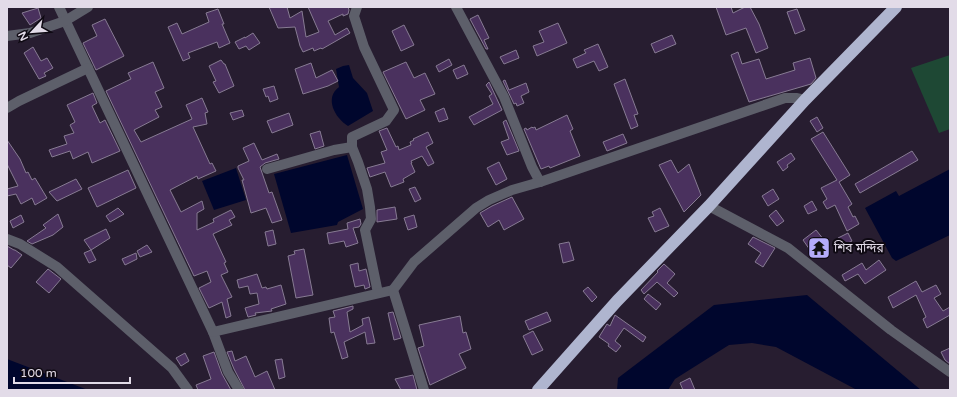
<svg xmlns="http://www.w3.org/2000/svg" width="957" height="397" viewBox="0 0 957 397" font-family="'Varela Round','Noto Sans Bengali',sans-serif">
  <style>
    .green { fill: #1e4834 }
    .water { fill: #00062d }
    .building { fill: #4a315e; stroke: #877b93 }
    .lines { fill: none; stroke-linecap: round; stroke-linejoin: round }
    .minor { stroke: #5d5f6a; stroke-width: 10 }
    .highway { stroke: #afb5cf; stroke-width: 12 }
    .labels { text-anchor: middle; dominant-baseline: central; stroke-width: 4; stroke-linejoin: round; paint-order: stroke }
    .poi-label { font-size: 12px; fill: #e2dbe8; stroke: #0e0912; text-anchor: start }
  </style>
  <rect width="100%" height="100%" fill="#271d30"/>
  <polygon class="green" points="950,55 950,129 939,133 911,68"/>
  <g class="water">
    <path d="M349 65 353 78 367 93 373 111 348 126C335 118 324 98 339 87L336 69 343 66Z"/>
    <polygon points="347,155 363,209 338,222 337,225 291,233 274,174"/>
    <polygon points="236,168 246,200 214,210 202,181"/>
    <polygon points="950,169 950,235 896,261 892,258 865,208 896,191 899,196"/>
    <polygon points="807,295 921,390 857,390 776,347 752,343 729,345 675,379 668,390 617,390 618,378 714,305"/>
    <polygon points="7,359 88,390 7,390"/>
  </g>
  <g class="building">
    <polygon points="269,7 287,7 290,18 302,11 306,37 319,32 308,7 348,7 349,10 348,14 343,16 343,14 328,21 335,35 347,28 350,33 322,49 321,48 314,51 313,48 303,52 300,46 295,27 278,28"/>
    <polygon points="716,7 731,7 733,13 745,7 750,7 759,24 768,48 756,53 746,28 726,35"/>
    <polygon points="38,8 41,18 30,25 22,13"/>
    <polygon points="218,9 224,24 222,24 230,43 219,48 217,42 188,53 190,58 183,61 168,27 177,23 182,34 209,22 206,13"/>
    <polygon points="797,9 805,30 795,34 787,12"/>
    <polygon points="478,15 489,38 484,40 488,49 486,49 470,19"/>
    <polygon points="105,19 124,56 96,70 83,43 97,36 92,25"/>
    <polygon points="558,23 567,43 537,56 533,46 544,42 539,31"/>
    <polygon points="404,25 414,45 401,51 392,31"/>
    <polygon points="253,33 260,43 249,50 246,46 239,49 235,42 245,37 245,38"/>
    <polygon points="672,35 676,44 655,53 651,44"/>
    <polygon points="598,44 608,67 599,71 594,61 577,68 573,59 586,53 584,50"/>
    <polygon points="33,47 41,61 47,58 53,68 44,73 46,76 39,79 24,53"/>
    <polygon points="516,50 519,58 504,64 500,57"/>
    <polygon points="738,52 742,64 759,59 766,79 795,70 793,63 810,58 816,78 811,84 749,102 731,55"/>
    <polygon points="449,59 452,65 439,72 436,66"/>
    <polygon points="221,60 224,64 225,64 234,86 219,93 213,82 216,81 209,66"/>
    <polygon points="153,62 164,88 155,92 162,107 155,110 159,117 134,130 141,142 192,119 186,105 202,98 208,112 205,113 207,124 193,127 210,164 212,163 216,171 198,179 197,176 170,190 181,212 202,201 204,209 197,213 197,230 214,222 213,219 231,210 235,217 229,220 232,225 213,234 226,262 224,263 228,272 221,275 232,297 227,299 231,316 226,318 222,302 209,308 199,288 211,282 207,271 194,276 106,91 131,79 128,73"/>
    <polygon points="406,62 414,78 425,73 435,94 420,100 425,110 406,119 383,72"/>
    <polygon points="311,63 316,78 332,70 338,81 328,86 303,94 295,69"/>
    <polygon points="464,65 468,74 457,79 453,70"/>
    <polygon points="625,79 638,114 634,115 638,126 631,129 614,84"/>
    <polygon points="505,80 509,90 526,83 529,92 521,96 524,103 517,106 516,103 514,104 503,81"/>
    <polygon points="489,82 502,110 474,125 469,117 493,104 489,96 492,94 486,85"/>
    <polygon points="274,86 278,99 270,102 268,96 266,97 263,89"/>
    <polygon points="93,93 97,103 92,106 100,123 105,120 120,151 92,163 88,152 73,159 70,151 52,157 49,150 67,144 64,136 74,133 70,125 75,122 67,105"/>
    <polygon points="444,108 448,119 439,122 435,112"/>
    <polygon points="242,110 244,116 233,120 230,113"/>
    <polygon points="289,113 293,125 272,133 267,121"/>
    <polygon points="567,115 573,129 570,131 580,156 550,168 549,166 541,169 524,129 526,128 527,130 532,127 533,128 535,127 536,130"/>
    <polygon points="817,117 823,128 817,132 810,121"/>
    <polygon points="506,120 519,151 507,155 501,142 509,139 503,122"/>
    <polygon points="387,128 396,147 398,146 399,150 411,145 410,142 414,140 413,139 428,132 433,143 426,147 434,163 428,166 422,156 411,161 412,163 411,163 415,172 403,179 404,182 391,187 385,172 370,177 367,168 385,163 381,152 387,150 379,131"/>
    <polygon points="320,131 324,146 315,149 310,134"/>
    <polygon points="823,132 850,175 839,182 852,204 848,207 853,217 855,216 859,224 847,231 835,205 827,209 823,202 827,199 821,188 837,180 811,139"/>
    <polygon points="623,134 627,143 607,151 603,142"/>
    <polygon points="7,140 20,159 26,173 28,172 32,180 35,178 47,198 35,205 32,198 21,204 16,194 7,196 7,189 18,186 7,164"/>
    <polygon points="254,143 262,160 277,154 279,159 265,163 260,167 269,193 272,192 282,220 272,223 266,208 251,213 242,180 244,180 238,168 238,166 249,161 243,148"/>
    <polygon points="912,151 918,160 860,193 855,184"/>
    <polygon points="791,153 795,159 787,165 788,167 783,171 777,162"/>
    <polygon points="671,160 678,173 689,164 701,195 684,212 659,165"/>
    <polygon points="499,162 507,179 496,185 487,168"/>
    <polygon points="128,170 136,188 97,207 88,188"/>
    <polygon points="76,179 82,189 57,201 49,192"/>
    <polygon points="415,187 421,199 415,202 409,189"/>
    <polygon points="773,189 779,199 768,206 762,196"/>
    <polygon points="512,197 524,219 504,230 499,220 488,227 480,213 492,206"/>
    <polygon points="812,201 817,210 808,214 804,206"/>
    <polygon points="395,207 397,219 377,222 377,210"/>
    <polygon points="118,208 124,214 110,222 106,216"/>
    <polygon points="660,208 669,226 655,232 648,218 654,216 652,212"/>
    <polygon points="776,210 784,221 777,226 769,216"/>
    <polygon points="58,214 63,227 53,235 32,244 27,241 46,228 43,225"/>
    <polygon points="21,215 24,222 13,228 10,221"/>
    <polygon points="414,215 417,227 408,230 404,218"/>
    <polygon points="360,219 361,224 359,227 353,228 358,243 346,247 344,241 329,244 327,233 348,229 347,223"/>
    <polygon points="106,229 110,238 91,250 84,240"/>
    <polygon points="273,230 276,244 268,246 265,232"/>
    <polygon points="816,230 824,240 810,250 803,240"/>
    <polygon points="848,233 852,241 842,246 838,238"/>
    <polygon points="753,237 775,248 763,267 755,262 761,253 748,244"/>
    <polygon points="569,242 574,260 563,263 559,244"/>
    <polygon points="147,245 152,252 140,257 137,251"/>
    <polygon points="7,246 14,250 15,250 22,255 11,268 7,265"/>
    <polygon points="304,249 313,295 296,298 288,256 295,254 294,251"/>
    <polygon points="91,250 96,260 89,263 84,253"/>
    <polygon points="136,253 137,259 125,265 122,259"/>
    <polygon points="879,260 886,270 865,284 858,274 845,281 842,275 862,263 866,270"/>
    <polygon points="358,263 359,271 366,269 370,287 365,289 364,285 355,287 350,265"/>
    <polygon points="664,264 675,274 667,283 678,293 674,297 657,282 644,294 641,290 658,272 657,271"/>
    <polygon points="48,269 61,279 49,293 36,282"/>
    <polygon points="257,274 262,288 266,287 267,289 281,285 286,304 271,309 272,311 255,313 256,315 248,317 245,308 259,304 257,293 250,294 248,286 239,288 237,280"/>
    <polygon points="916,281 922,292 936,285 941,294 934,298 943,311 950,307 950,315 927,328 923,319 926,317 916,295 893,308 888,297"/>
    <polygon points="588,287 597,297 592,302 583,291"/>
    <polygon points="648,294 661,304 656,310 644,299"/>
    <polygon points="353,306 353,309 347,312 350,332 363,325 362,319 369,317 375,343 367,344 365,332 344,342 348,357 342,359 334,332 331,333 329,318 335,317 333,311"/>
    <polygon points="393,312 401,338 394,340 388,313"/>
    <polygon points="547,312 551,321 529,330 525,321"/>
    <polygon points="615,315 646,337 643,342 624,328 615,341 621,346 616,352 608,346 609,344 599,337 607,324 610,326"/>
    <polygon points="460,316 463,333 466,332 471,349 459,354 466,368 430,385 418,348 424,346 419,325"/>
    <polygon points="533,331 543,350 532,355 523,336"/>
    <polygon points="950,348 950,364 945,360 941,352"/>
    <polygon points="232,351 235,361 246,356 255,377 267,371 275,390 245,390 234,369 227,352"/>
    <polygon points="214,352 222,374 231,390 198,390 196,385 211,379 203,356"/>
    <polygon points="185,353 189,361 181,366 176,358"/>
    <polygon points="282,359 285,377 279,379 275,360"/>
    <polygon points="413,375 417,390 401,390 395,379"/>
    <polygon points="690,378 695,390 683,390 680,383"/>
  </g>
  <g class="lines">
    <g class="minor">
      <polyline points="59,7 213,332 228,372 239,390"/>
      <polyline points="357,7 354,16 364,47 394,110 386,121 352,137 352,147 358,162 367,189 370,207 371,219 365,230 378,293"/>
      <polyline points="456,7 504,97 532,167 540,182"/>
      <polyline points="7,36 30,33 65,21 88,7"/>
      <polyline points="7,108 19,101 88,68"/>
      <polyline points="267,169 334,150 352,147"/>
      <polyline points="709,206 788,248 891,330 950,372"/>
      <polyline points="7,239 20,244 57,267 172,368 188,390"/>
      <polyline points="213,332 393,290"/>
      <polyline points="424,390 393,290 414,262 476,208 489,200 512,190 540,182 785,98 796,98 805,100"/>
    </g>
    <polyline class="highway" points="538,390 617,301 709,206 805,100 896,7"/>
  </g>
  <defs>
    <g id="temple-square" transform="scale(1.15)"><rect x="-9" y="-9" width="18" height="18" rx="4" fill="#b4acf9" stroke="#0e0912"/><path d="M0-6L5-2H3V0L6.5 2.5H4V6H1.5V3h-3V6H-4V2.5H-6.5L-3 0V-2H-5Z" fill="#111"/></g>
  </defs>
  <g fill-rule="evenodd">
    <use href="#temple-square" x="819" y="248"/>
  </g>
  <g class="labels">
    <g class="poi-label">
      <text x="834" y="248">শিব মন্দির</text>
    </g>
  </g>
  <rect width="957" height="397" fill="none" stroke="#e2dbe8" stroke-width="16"/>
  <g transform="translate(32 32) rotate(244)" stroke="#0e0912" stroke-width="3" paint-order="stroke">
  <path d="M0-3L7 15L0 10L-7 15Z" fill="#e2dbe8"/>
  <text y="-6" font-size="11" font-weight="bold" text-anchor="middle" fill="#e2dbe8">N</text>
  </g>
  <path d="M14 377v6h116v-6" fill="none" stroke="#e2dbe8" stroke-width="2"/>
  <text x="20" y="377" font-size="12" fill="#e2dbe8" stroke="#0e0912" stroke-width="3" paint-order="stroke">100 m</text>
</svg>
